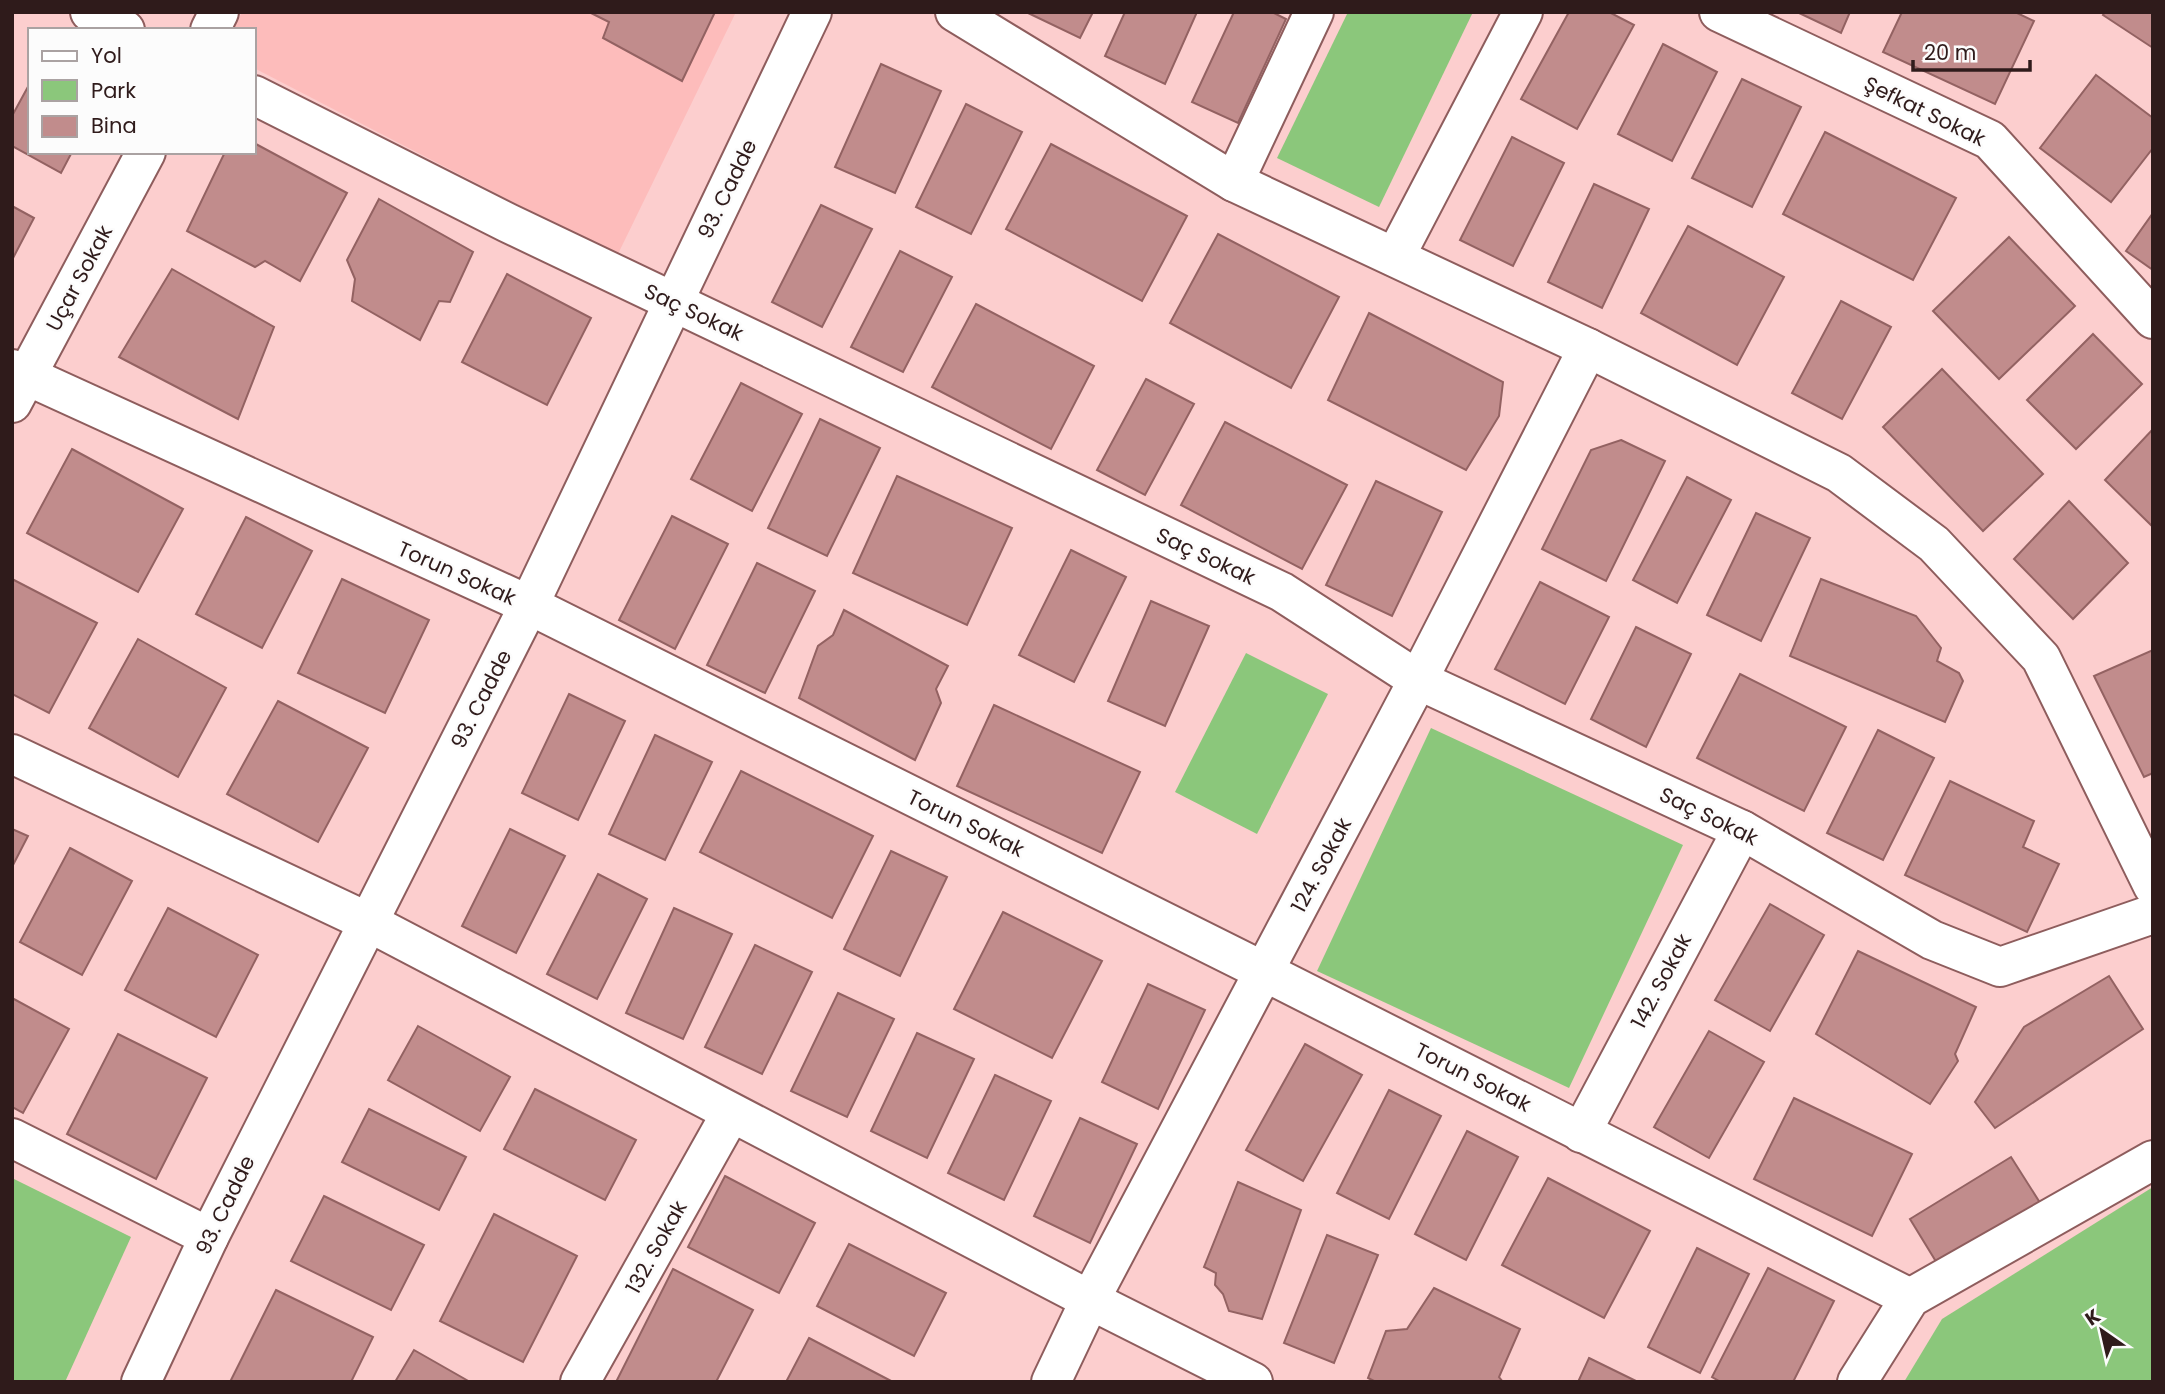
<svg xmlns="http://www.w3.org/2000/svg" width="2165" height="1394" viewBox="0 0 2165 1394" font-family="Poppins,sans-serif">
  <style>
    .built { fill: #fdbcbb }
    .green { fill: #8bc77b }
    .building { fill: #c18c8c; stroke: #936262; stroke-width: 2 }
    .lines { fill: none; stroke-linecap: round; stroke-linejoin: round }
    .street-casing { stroke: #8e5d5d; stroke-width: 42 }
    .secondary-casing { stroke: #8e5d5d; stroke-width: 42 }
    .street { stroke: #fff; stroke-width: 38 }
    .secondary { stroke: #fff; stroke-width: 38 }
    .labels { text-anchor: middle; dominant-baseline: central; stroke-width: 5; stroke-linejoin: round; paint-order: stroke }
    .street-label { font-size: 21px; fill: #2f1b1b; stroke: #fcfcfc }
  </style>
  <rect width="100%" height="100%" fill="#fccece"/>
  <polygon class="built" points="242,12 736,12 617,256 254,68 254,30 233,30"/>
  <g class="green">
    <polygon points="1348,12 1473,12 1379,207 1277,158"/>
    <polygon points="1246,653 1328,694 1257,834 1175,792"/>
    <polygon points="1431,728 1683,845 1569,1088 1317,971"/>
    <polygon points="12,1178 131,1237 65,1382 12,1382"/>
    <polygon points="2153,1187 2153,1382 1904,1382 1942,1319"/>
  </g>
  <g class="building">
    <polygon points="589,12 715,12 682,81 603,38 609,22"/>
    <polygon points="1026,12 1093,12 1080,38"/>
    <polygon points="1125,12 1197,12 1165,84 1105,56"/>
    <polygon points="1234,12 1272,12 1286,19 1238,123 1192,102"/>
    <polygon points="1569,12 1609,12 1634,25 1577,129 1521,99"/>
    <polygon points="1797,12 1850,12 1841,33"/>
    <polygon points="1902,12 2015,12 2034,21 1995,104 1883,52"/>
    <polygon points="2105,12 2153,12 2153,48 2103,15"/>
    <polygon points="1663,44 1717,72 1672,161 1618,134"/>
    <polygon points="881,64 941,91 895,193 835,167"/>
    <polygon points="2096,75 2153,118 2153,148 2111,202 2040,148"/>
    <polygon points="1742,79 1801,107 1752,207 1692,178"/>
    <polygon points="30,83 30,152 72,152 61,173 12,146 12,116"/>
    <polygon points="966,104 1022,132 971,234 916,207"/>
    <polygon points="1825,132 1956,198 1913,280 1783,214"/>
    <polygon points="1512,137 1564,163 1513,266 1460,240"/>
    <polygon points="254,143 347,193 300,281 265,261 255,267 187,231 225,152 254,152"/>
    <polygon points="1051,144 1187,216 1142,301 1006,229"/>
    <polygon points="1594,184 1649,209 1602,308 1548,282"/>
    <polygon points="379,199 473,252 450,302 439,301 420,340 352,301 355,279 347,260"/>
    <polygon points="821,205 872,229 822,327 772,302"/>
    <polygon points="12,206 34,218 12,260"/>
    <polygon points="2153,213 2153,270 2126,251"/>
    <polygon points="1688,226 1784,277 1737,365 1641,313"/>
    <polygon points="1218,234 1339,297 1291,388 1170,323"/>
    <polygon points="2009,237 2075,306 1999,379 1933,311"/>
    <polygon points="900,251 952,277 903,372 851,347"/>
    <polygon points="172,269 274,327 238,419 119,357"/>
    <polygon points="507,274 591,318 547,405 462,362"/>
    <polygon points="1841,301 1891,327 1842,419 1792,393"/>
    <polygon points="976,304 1094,366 1051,449 932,387"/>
    <polygon points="1369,313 1503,382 1499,416 1466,470 1328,400"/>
    <polygon points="2093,334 2142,384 2076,449 2027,400"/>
    <polygon points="1942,369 2043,474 1983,531 1883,427"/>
    <polygon points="1146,379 1194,404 1145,495 1097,470"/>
    <polygon points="741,383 802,414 752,511 691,479"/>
    <polygon points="820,419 880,448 827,556 768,528"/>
    <polygon points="1225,422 1347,485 1302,569 1181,505"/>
    <polygon points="2153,429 2153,527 2105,480"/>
    <polygon points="1621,440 1665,461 1606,581 1542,549 1591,450"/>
    <polygon points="72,449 183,509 138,592 27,533"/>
    <polygon points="897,476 1012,528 967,625 853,573"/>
    <polygon points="1687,477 1731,500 1677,603 1633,580"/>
    <polygon points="1376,481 1442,512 1392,616 1326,585"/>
    <polygon points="2069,501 2128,563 2073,619 2014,559"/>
    <polygon points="1756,513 1810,538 1761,641 1707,615"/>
    <polygon points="672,516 728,544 675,649 619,620"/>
    <polygon points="246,517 312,551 262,648 196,614"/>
    <polygon points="1071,550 1126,577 1074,682 1019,655"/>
    <polygon points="757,563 815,591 765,693 707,665"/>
    <polygon points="12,579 97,623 49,713 12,694"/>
    <polygon points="342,579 429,620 385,713 298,673"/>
    <polygon points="1821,579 1916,616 1941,648 1937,661 1959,673 1963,681 1945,722 1790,656"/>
    <polygon points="1540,582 1609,617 1565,704 1495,669"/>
    <polygon points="1151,601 1209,626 1165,726 1108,701"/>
    <polygon points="844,610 948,666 936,689 941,703 915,760 799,698 818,646 833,635"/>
    <polygon points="1636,627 1691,654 1646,747 1591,719"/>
    <polygon points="138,639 226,688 178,777 89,728"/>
    <polygon points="2153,650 2153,773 2144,777 2094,676"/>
    <polygon points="1740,674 1846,727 1804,811 1697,758"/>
    <polygon points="569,694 625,721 578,820 522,793"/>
    <polygon points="278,701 368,748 318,842 227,794"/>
    <polygon points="994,705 1140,772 1102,853 957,786"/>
    <polygon points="1878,730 1934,758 1883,860 1827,833"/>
    <polygon points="655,735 712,762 665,860 609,834"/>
    <polygon points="741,771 873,836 832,918 700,852"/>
    <polygon points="1950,781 2034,821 2023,847 2059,864 2027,932 1905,875"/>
    <polygon points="12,829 28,836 12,867"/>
    <polygon points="510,829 565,856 516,953 462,926"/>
    <polygon points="70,848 132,881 82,975 20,942"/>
    <polygon points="891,851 947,877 900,976 844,949"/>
    <polygon points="598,874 647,899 597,999 547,974"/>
    <polygon points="1770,904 1824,935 1770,1031 1715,1000"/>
    <polygon points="168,908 258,955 216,1037 125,990"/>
    <polygon points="674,908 732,934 683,1039 626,1013"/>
    <polygon points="1003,912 1102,961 1052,1058 954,1009"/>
    <polygon points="755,945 812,972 762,1074 705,1047"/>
    <polygon points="1858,951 1976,1007 1955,1054 1958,1061 1930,1104 1816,1034"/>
    <polygon points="2109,976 2143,1029 1995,1128 1975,1102 2024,1027"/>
    <polygon points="1148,984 1205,1010 1158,1109 1102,1082"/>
    <polygon points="838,993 894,1019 847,1117 791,1091"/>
    <polygon points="12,998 69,1029 23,1113 12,1107"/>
    <polygon points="418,1026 510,1077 480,1131 388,1080"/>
    <polygon points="1709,1031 1764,1062 1709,1158 1654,1127"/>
    <polygon points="917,1033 974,1059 927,1158 871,1131"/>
    <polygon points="118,1034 207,1078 156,1179 67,1134"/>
    <polygon points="1305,1044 1362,1075 1303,1181 1246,1150"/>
    <polygon points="995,1075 1051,1101 1004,1200 948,1173"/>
    <polygon points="535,1089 636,1140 605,1200 504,1149"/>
    <polygon points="1389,1090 1441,1116 1389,1219 1337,1193"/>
    <polygon points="1794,1098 1912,1154 1872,1236 1754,1179"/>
    <polygon points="369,1109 466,1157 439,1210 342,1162"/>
    <polygon points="1080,1118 1137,1144 1090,1243 1034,1216"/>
    <polygon points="1467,1131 1518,1157 1466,1260 1415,1234"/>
    <polygon points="2011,1157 2044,1209 1943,1273 1910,1219"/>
    <polygon points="725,1176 815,1223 779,1293 688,1247"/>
    <polygon points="1548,1178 1650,1231 1604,1318 1502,1265"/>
    <polygon points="1238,1182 1301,1210 1262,1319 1229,1311 1223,1294 1215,1285 1216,1273 1204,1267"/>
    <polygon points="324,1196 424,1245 391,1310 291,1261"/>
    <polygon points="494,1214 577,1256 523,1362 440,1321"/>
    <polygon points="1327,1235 1378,1255 1334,1363 1284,1343"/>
    <polygon points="849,1244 946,1293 914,1356 817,1306"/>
    <polygon points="1697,1248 1749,1274 1700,1373 1648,1347"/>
    <polygon points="1768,1268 1834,1301 1793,1382 1721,1382 1712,1377"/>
    <polygon points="673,1269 753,1310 716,1382 616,1382"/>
    <polygon points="1434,1288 1520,1329 1499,1377 1503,1382 1376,1382 1368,1378 1386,1331 1407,1329"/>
    <polygon points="276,1290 373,1337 351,1382 230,1382"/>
    <polygon points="809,1338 893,1382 786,1382"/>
    <polygon points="414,1350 470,1382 395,1382"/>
    <polygon points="1589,1358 1638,1382 1578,1382"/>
  </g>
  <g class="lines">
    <g class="street-casing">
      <g id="street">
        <polyline points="90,12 125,30"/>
        <polyline points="955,12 1234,182 1588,348 1839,473 1934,544 2041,658 2153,886"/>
        <polyline points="1719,12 1990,140 2153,319"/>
        <polyline points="210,30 219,12"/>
        <polyline points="254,95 508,223 1282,592 1418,680 1742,830 1932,940 2000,967 2153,914"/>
        <polyline points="1234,182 1314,12"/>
        <polyline points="1395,257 1523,12"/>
        <polyline points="12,369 529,605 1265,972 1910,1298"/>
        <polyline points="12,403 146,152"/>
        <polyline points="12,754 368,922 1090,1300 1253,1382"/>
        <polyline points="1581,1133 1742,830"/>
        <polyline points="12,1138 209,1237"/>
        <polyline points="580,1382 731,1113"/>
        <polyline points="1051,1382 1090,1300 1418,680 1588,348"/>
        <polyline points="1857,1382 1910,1298 2153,1160"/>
      </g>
    </g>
    <g class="secondary-casing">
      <polyline id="secondary" points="141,1382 209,1237 529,605 812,12"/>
    </g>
    <use href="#street" class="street"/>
    <use href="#secondary" class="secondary"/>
  </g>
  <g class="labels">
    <g class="street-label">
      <text transform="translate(1925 111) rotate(26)">Şefkat Sokak</text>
      <text transform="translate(727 189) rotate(-64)">93. Cadde</text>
      <text transform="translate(79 278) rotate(-62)">Uçar Sokak</text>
      <text transform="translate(694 312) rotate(25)">Saç Sokak</text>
      <text transform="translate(1206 556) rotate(25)">Saç Sokak</text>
      <text transform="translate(457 573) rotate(24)">Torun Sokak</text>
      <text transform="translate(481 699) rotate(-63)">93. Cadde</text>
      <text transform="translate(1709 816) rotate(26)">Saç Sokak</text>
      <text transform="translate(966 823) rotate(26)">Torun Sokak</text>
      <text transform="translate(1321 865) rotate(-62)">124. Sokak</text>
      <text transform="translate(1661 981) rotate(-62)">142. Sokak</text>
      <text transform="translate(1473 1077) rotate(27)">Torun Sokak</text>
      <text transform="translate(225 1205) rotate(-64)">93. Cadde</text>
      <text transform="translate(656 1247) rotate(-61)">132. Sokak</text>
    </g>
  </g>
  <rect width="2165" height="1394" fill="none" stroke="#2f1b1b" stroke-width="28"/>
  <rect x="28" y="28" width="228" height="126" fill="#fcfcfc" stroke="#aaa2a2" stroke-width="2"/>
  <rect x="42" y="51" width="35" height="10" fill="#ffffff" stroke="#aaa2a2" stroke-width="2"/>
  <text x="91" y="63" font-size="21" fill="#2f1b1b">Yol</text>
  <rect x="42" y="80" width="35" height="21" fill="#8bc77b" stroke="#aaa2a2" stroke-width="2"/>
  <text x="91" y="98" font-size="21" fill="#2f1b1b">Park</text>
  <rect x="42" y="116" width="35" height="21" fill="#c18c8c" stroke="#aaa2a2" stroke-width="2"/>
  <text x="91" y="133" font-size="21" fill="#2f1b1b">Bina</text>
  <g transform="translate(2102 1331) rotate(326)" stroke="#fcfcfc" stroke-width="5" paint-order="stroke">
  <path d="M0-5L12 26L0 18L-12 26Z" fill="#2f1b1b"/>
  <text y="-10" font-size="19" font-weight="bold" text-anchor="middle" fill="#2f1b1b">K</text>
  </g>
  <path d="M1913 60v10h117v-10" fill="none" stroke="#2f1b1b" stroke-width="3.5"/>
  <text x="1924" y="60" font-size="21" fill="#2f1b1b" stroke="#fcfcfc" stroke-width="5" paint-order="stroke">20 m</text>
</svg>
